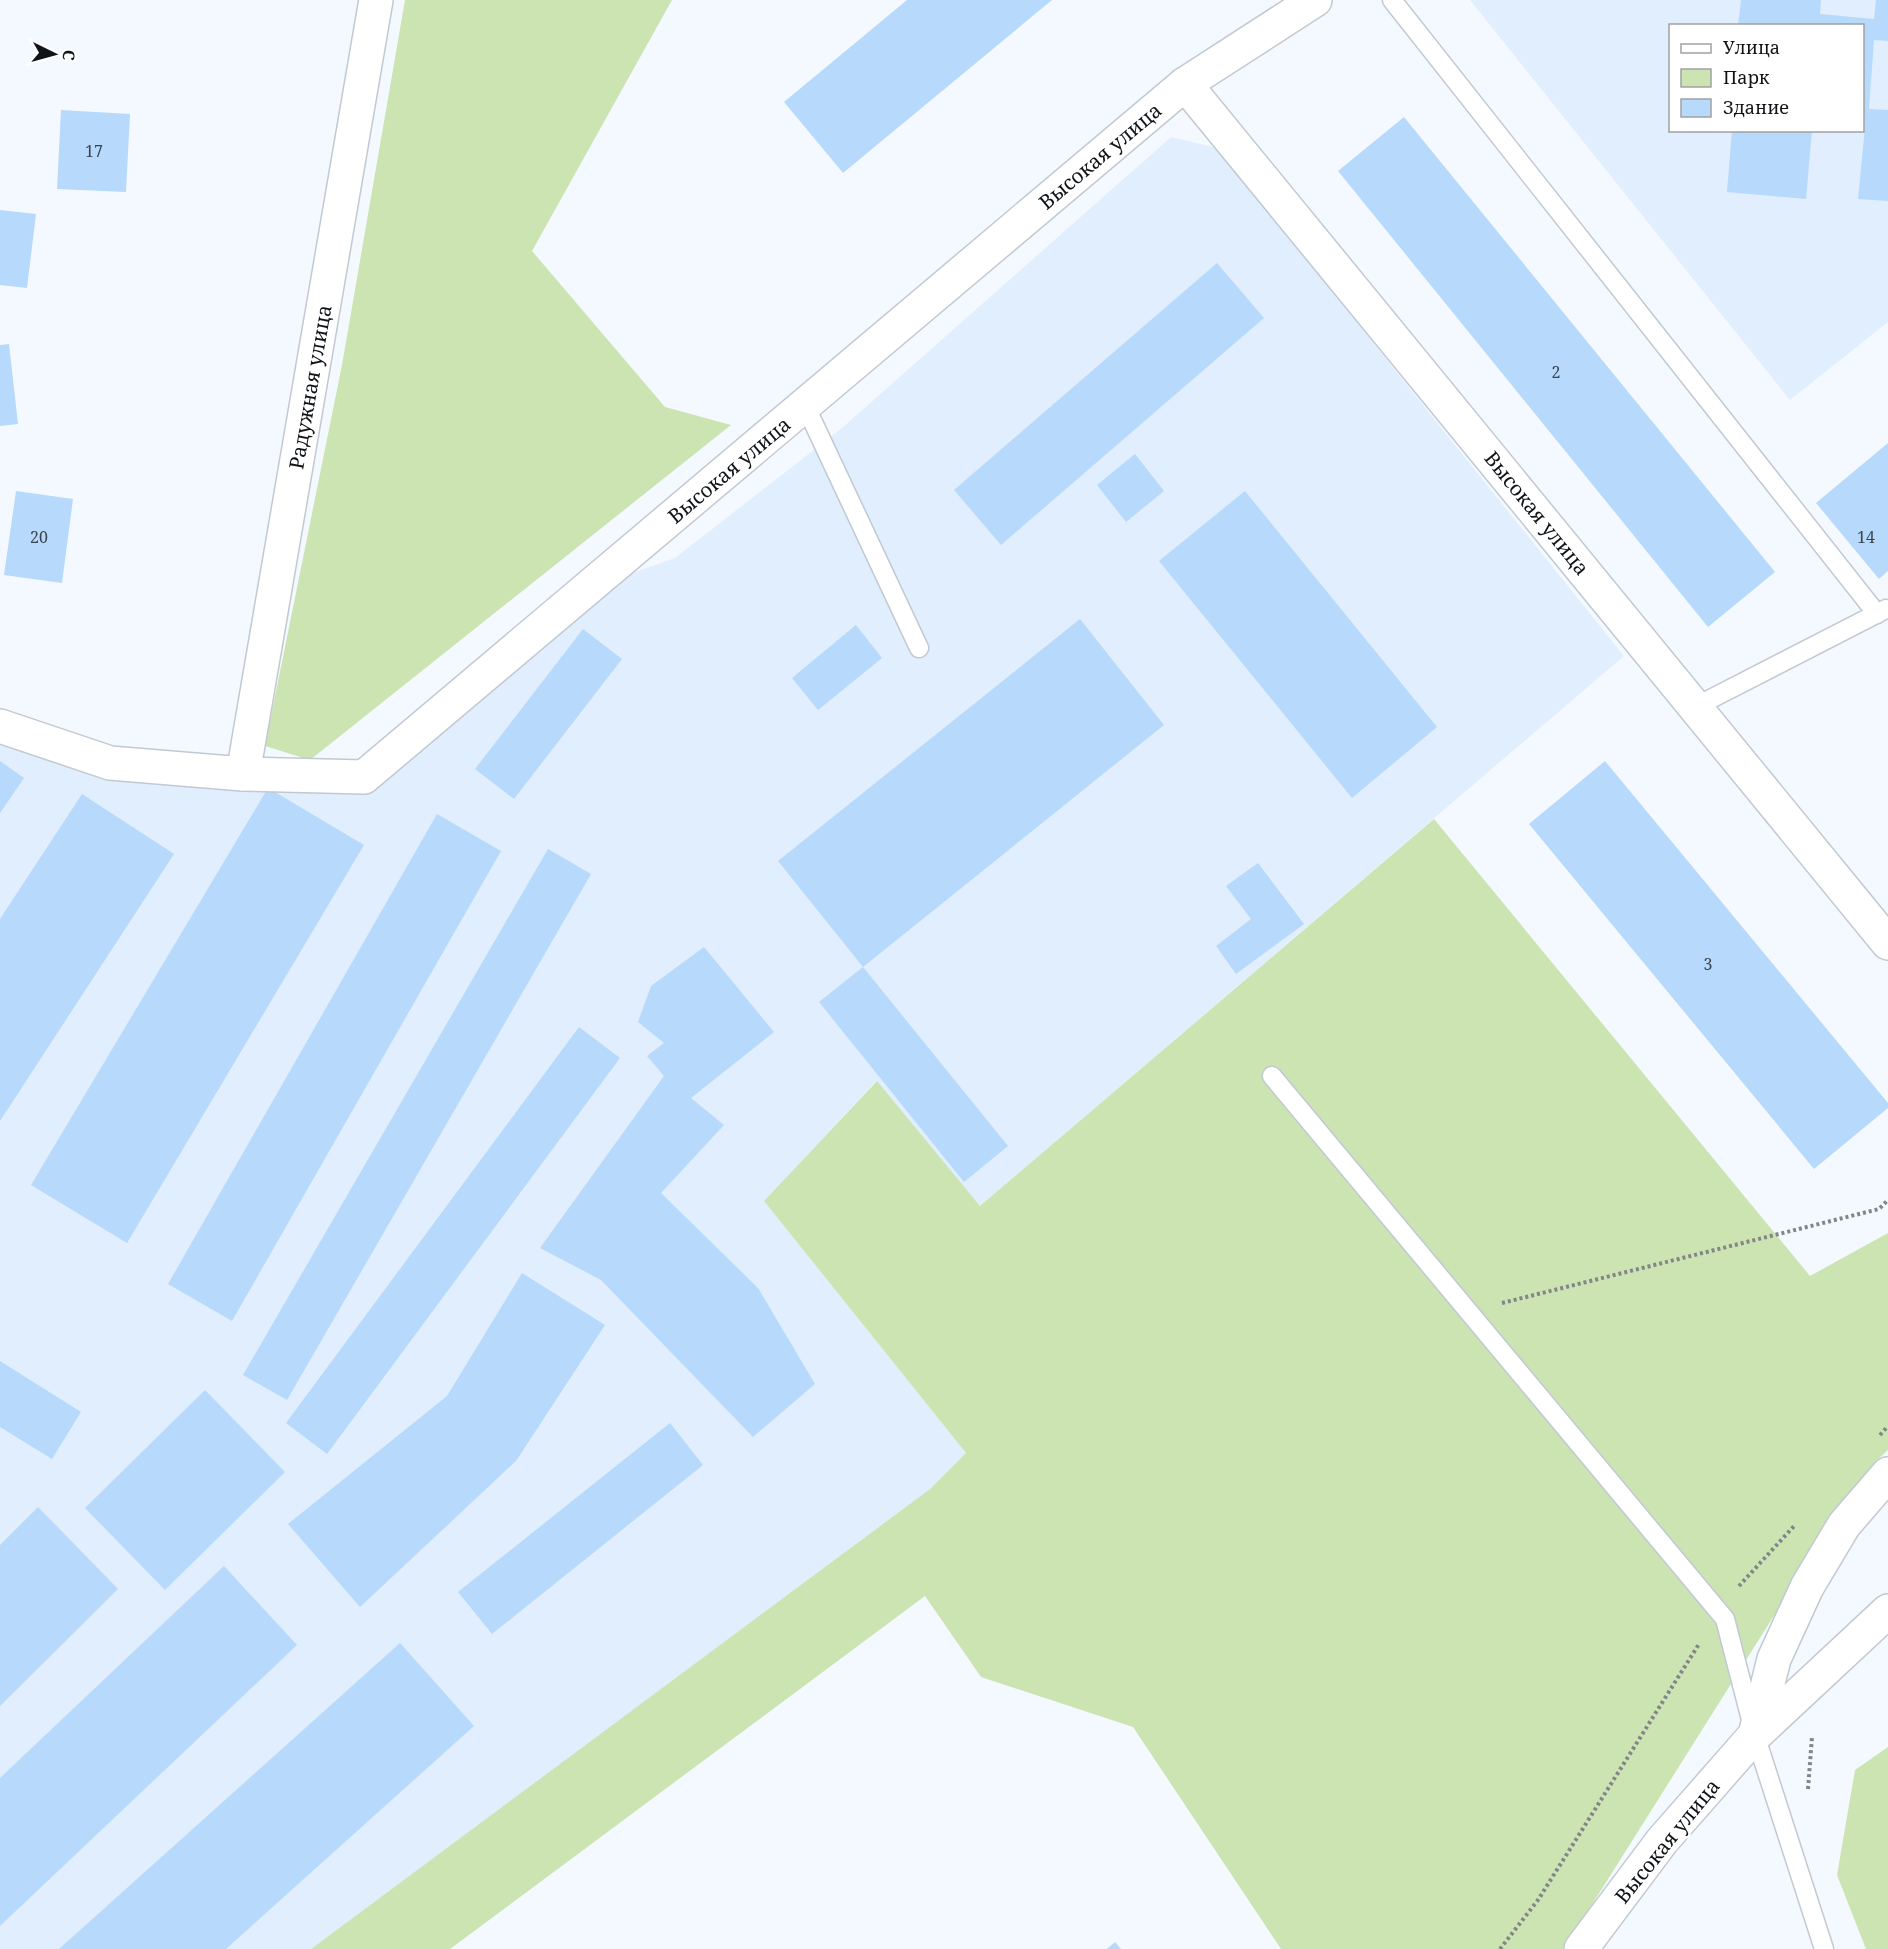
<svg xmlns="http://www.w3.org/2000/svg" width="1888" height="1949" viewBox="0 0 1888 1949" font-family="'Noto Serif',serif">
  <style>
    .built { fill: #e0eefd; fill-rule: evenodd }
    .green { fill: #cbe4b2 }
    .building { fill: #b7d9fc }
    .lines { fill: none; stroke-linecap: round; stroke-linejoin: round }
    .lane-casing { stroke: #c1c9d2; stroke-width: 21 }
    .street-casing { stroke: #c1c9d2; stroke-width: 36 }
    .secondary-casing { stroke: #c1c9d2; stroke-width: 36 }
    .path { stroke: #82868a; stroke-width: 4; stroke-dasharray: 3 3; stroke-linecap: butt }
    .lane { stroke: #fff; stroke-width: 18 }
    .street { stroke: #fff; stroke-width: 33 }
    .secondary { stroke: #fff; stroke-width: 33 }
    .labels { text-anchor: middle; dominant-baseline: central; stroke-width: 5; stroke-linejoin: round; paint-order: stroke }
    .number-label { font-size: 16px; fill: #3a4550 }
    .street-label { font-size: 20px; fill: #111417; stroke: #fff }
  </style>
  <rect width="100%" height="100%" fill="#f4f9ff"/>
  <g class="built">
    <path d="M1470 0H1888V322L1790 400ZM1670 26H1862V130H1670Z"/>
    <polygon points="1171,137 1217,148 1624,656 980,1206 876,1081 764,1201 966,1453 930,1489 311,1949 0,1949 0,740 89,771 340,793 394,771 610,581 675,558 842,428"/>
  </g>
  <g class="green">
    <polygon points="405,0 672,0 532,251 665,407 731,425 310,760 265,746 342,365"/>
    <polygon points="1434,819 1810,1276 1888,1233 1888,1450 1873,1464 1770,1622 1564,1949 1281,1949 1133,1727 981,1677 925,1596 450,1949 311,1949 930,1489 966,1453 764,1201 877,1081 980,1206"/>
    <polygon points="1888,1747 1888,1949 1866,1949 1837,1875 1855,1770"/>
  </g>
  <g class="building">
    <polygon points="907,0 1052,0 843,173 784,102"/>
    <polygon points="1741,0 1821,0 1820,14 1874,19 1876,0 1888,0 1888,41 1874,40 1869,109 1888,110 1888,201 1858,199 1865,127 1862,127 1862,26 1738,26"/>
    <polygon points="61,110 130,114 126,192 57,189"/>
    <polygon points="1404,117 1775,572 1708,627 1338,171"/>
    <polygon points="1732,130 1812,130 1806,199 1727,192"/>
    <polygon points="0,210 36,214 27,288 0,285"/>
    <polygon points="1217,263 1264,318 1001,545 954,490"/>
    <polygon points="9,344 18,424 0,426 0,345"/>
    <polygon points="1888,443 1888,571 1879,579 1816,503"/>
    <polygon points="1135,454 1164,491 1126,522 1097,485"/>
    <polygon points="16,491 73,499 62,583 4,575"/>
    <polygon points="1245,491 1437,727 1352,798 1159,561"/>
    <polygon points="1080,619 1164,725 863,967 778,861"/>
    <polygon points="856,625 882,658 818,710 792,678"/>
    <polygon points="583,629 622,659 514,799 475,769"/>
    <polygon points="0,761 24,778 0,813"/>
    <polygon points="1605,761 1888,1103 1888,1108 1814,1169 1529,824"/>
    <polygon points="268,788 364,845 127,1243 31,1185"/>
    <polygon points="82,794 174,854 0,1121 0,919"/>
    <polygon points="437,814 501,851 232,1321 168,1284"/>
    <polygon points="548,849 591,874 287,1400 243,1375"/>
    <polygon points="1258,863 1304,924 1236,974 1216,946 1251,919 1226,886"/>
    <polygon points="704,947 774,1032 691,1098 724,1125 661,1193 758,1288 815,1384 753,1437 601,1280 540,1248 664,1076 647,1056 664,1043 638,1022 651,986"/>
    <polygon points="863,967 1008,1146 964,1182 819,1002"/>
    <polygon points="579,1027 620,1058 327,1454 286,1423"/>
    <polygon points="522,1273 605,1325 516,1461 360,1607 288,1524 447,1396"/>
    <polygon points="0,1361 81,1412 52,1459 0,1427"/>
    <polygon points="205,1390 285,1472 165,1590 85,1508"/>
    <polygon points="670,1423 703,1465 492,1634 458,1592"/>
    <polygon points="38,1507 118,1589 0,1706 0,1545"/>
    <polygon points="224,1566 297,1645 0,1926 0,1778"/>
    <polygon points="400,1643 474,1726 226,1949 59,1949"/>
    <polygon points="1115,1942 1121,1949 1107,1949"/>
  </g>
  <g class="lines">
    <g class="lane-casing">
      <g id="lane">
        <polyline points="1392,0 1877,614"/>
        <polyline points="805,405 919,648"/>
        <polyline points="1695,707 1886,609"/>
        <polyline points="1272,1076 1725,1619 1755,1735 1824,1949"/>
      </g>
    </g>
    <g class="street-casing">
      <g id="street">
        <polyline points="1185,84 1888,943"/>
        <polyline points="0,726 110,763 243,774 364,777 1185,84 1315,0"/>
        <polyline points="243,774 376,0"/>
      </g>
    </g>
    <g class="secondary-casing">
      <g id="secondary">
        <polyline points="1755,1735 1774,1659 1807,1587 1844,1525 1888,1474"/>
        <polyline points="1581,1949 1662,1841 1755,1735 1888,1611"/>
      </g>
    </g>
    <g class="path">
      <polyline points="1502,1303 1879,1209 1888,1200"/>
      <polyline points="1880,1435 1888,1426"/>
      <polyline points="1739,1586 1795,1525"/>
      <polyline points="1808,1789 1812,1737"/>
      <polyline points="1500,1949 1538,1900 1699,1644"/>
    </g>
    <use href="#lane" class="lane"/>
    <use href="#street" class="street"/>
    <use href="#secondary" class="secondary"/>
  </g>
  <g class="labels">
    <g class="number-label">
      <text x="94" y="151">17</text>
      <text x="1556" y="372">2</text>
      <text x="39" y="537">20</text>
      <text x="1866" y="537">14</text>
      <text x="1708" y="964">3</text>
    </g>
    <g class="street-label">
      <text transform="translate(1100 156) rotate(-40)">Высокая улица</text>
      <text transform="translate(310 387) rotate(-80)">Радужная улица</text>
      <text transform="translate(729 470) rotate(-40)">Высокая улица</text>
      <text transform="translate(1537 513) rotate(51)">Высокая улица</text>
      <text transform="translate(1667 1841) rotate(-51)">Высокая улица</text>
    </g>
  </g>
  <rect x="1669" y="24" width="195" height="108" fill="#ffffff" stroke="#a0a1a2" stroke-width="1.5"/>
  <rect x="1681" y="44" width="30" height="9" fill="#ffffff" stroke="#a0a1a2" stroke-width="1.5"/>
  <text x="1723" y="54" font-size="18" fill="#111417">Улица</text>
  <rect x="1681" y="69" width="30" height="18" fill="#cbe4b2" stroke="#a0a1a2" stroke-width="1.5"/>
  <text x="1723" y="84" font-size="18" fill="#111417">Парк</text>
  <rect x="1681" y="99" width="30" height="18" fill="#b7d9fc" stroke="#a0a1a2" stroke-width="1.5"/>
  <text x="1723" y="114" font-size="18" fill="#111417">Здание</text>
  <g transform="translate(54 54) rotate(95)" stroke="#ffffff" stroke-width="4.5" paint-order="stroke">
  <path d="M0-4.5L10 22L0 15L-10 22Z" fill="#111417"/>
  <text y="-9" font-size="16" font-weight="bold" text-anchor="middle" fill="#111417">С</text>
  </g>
</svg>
